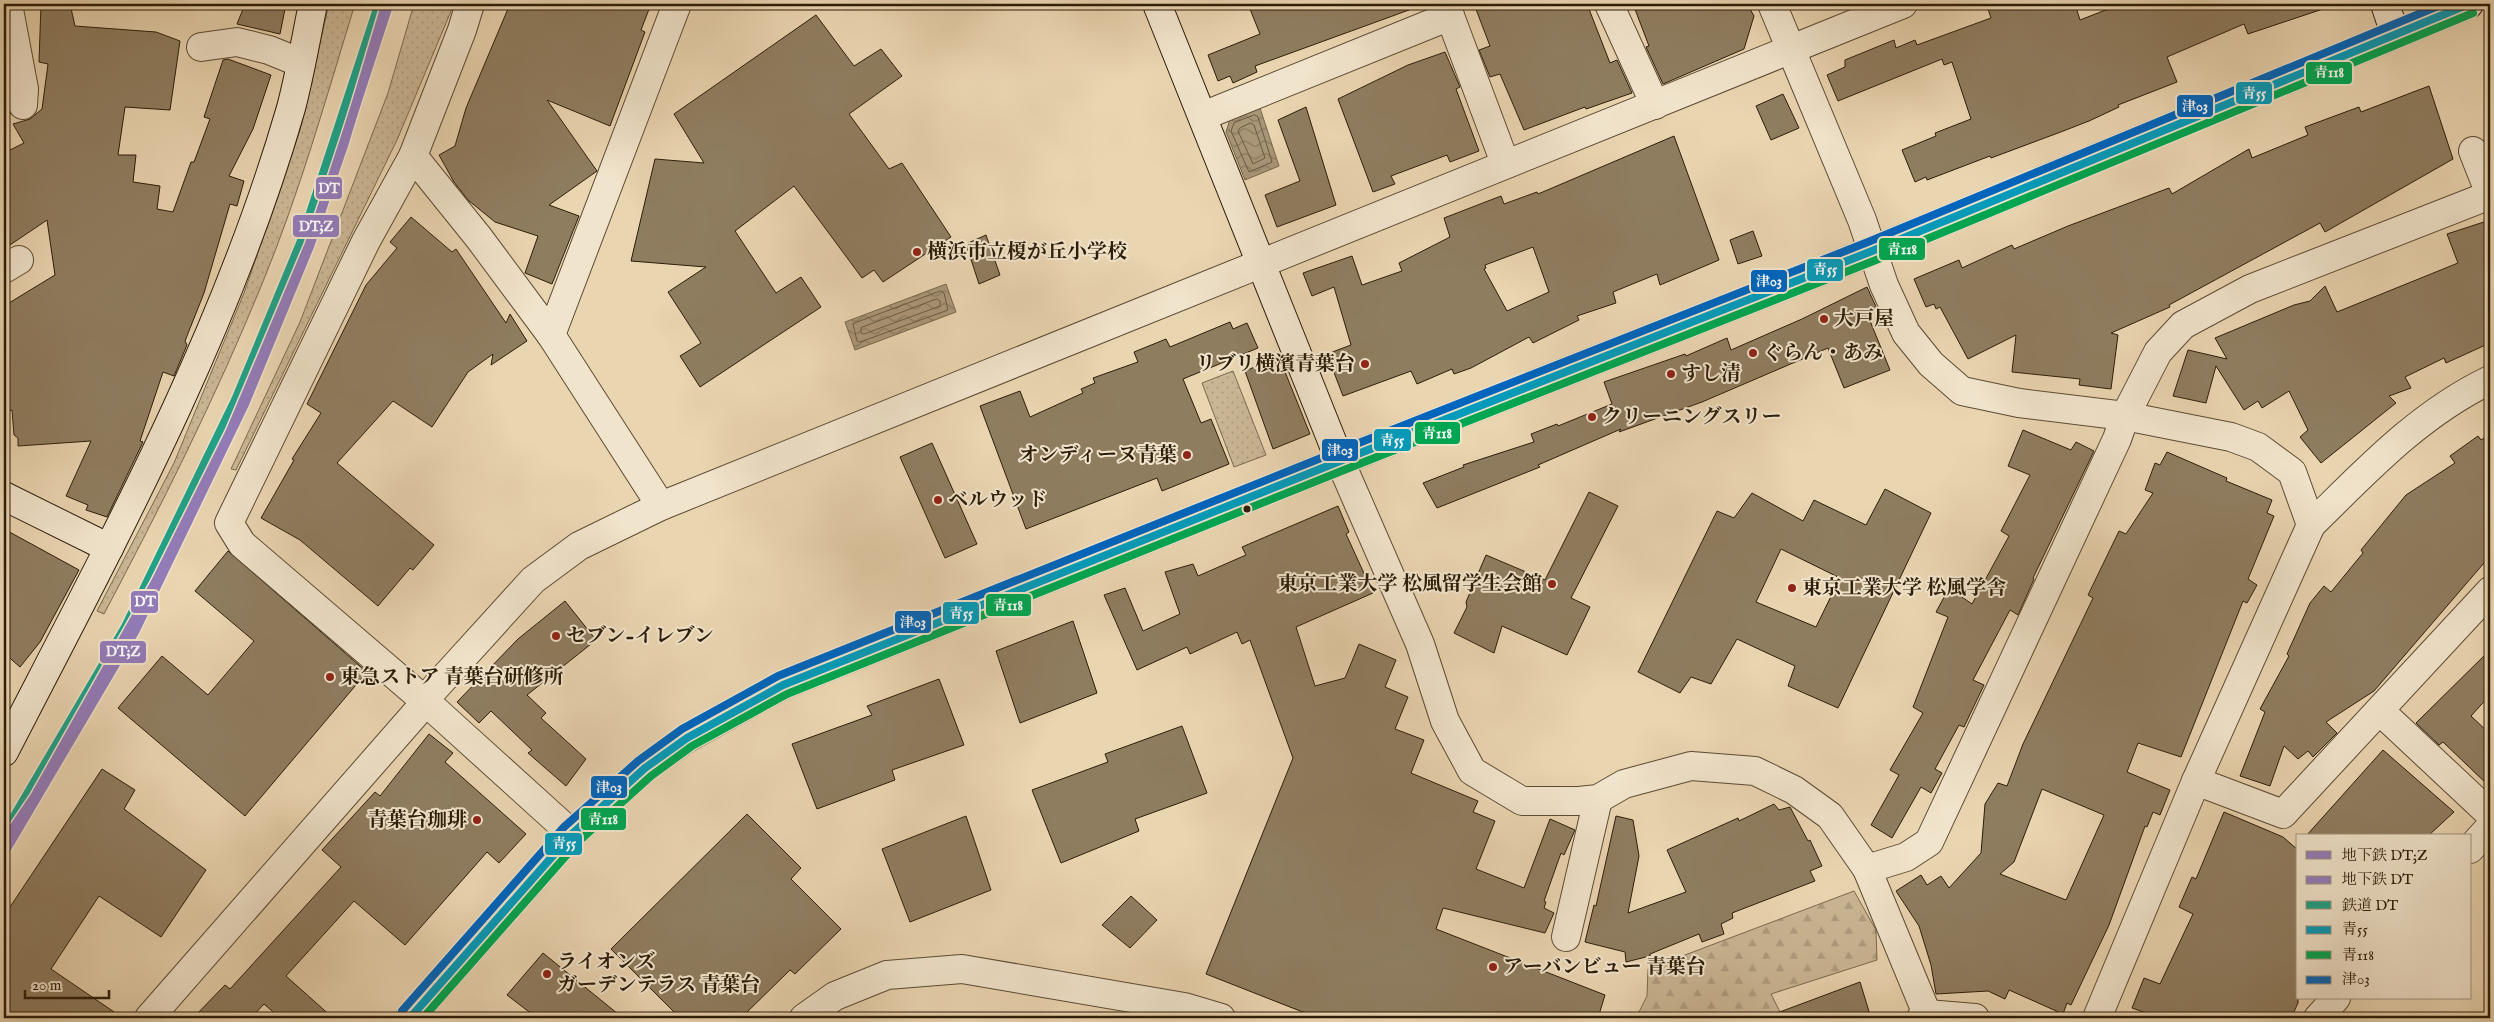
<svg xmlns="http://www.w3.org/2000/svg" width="2494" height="1022" viewBox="0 0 2494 1022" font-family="'IM FELL English','Noto Serif JP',serif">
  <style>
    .grass { fill: url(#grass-dots); stroke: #7b6a4e }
    .forest { fill: url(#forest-firs); stroke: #7b6a4e }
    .park { fill: #cab694; stroke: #7b6a4e }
    .water { fill: url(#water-waves); stroke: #77664c }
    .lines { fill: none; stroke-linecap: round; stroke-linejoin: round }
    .shore { stroke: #6a5a40; stroke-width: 1 }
    .building { fill: #8f7d60; stroke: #2c1d09; fill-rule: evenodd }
    .street-casing { stroke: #5c4b33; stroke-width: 30 }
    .secondary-casing { stroke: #2c1d09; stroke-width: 30 }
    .street { stroke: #f1e4cc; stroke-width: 28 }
    .secondary { stroke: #f1e4cc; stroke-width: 28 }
    .bus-1-casing { stroke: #f1e4cc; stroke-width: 11 }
    .bus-2-casing { stroke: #f1e4cc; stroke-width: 11 }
    .bus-3-casing { stroke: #f1e4cc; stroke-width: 11 }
    .bus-1 { stroke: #049bba; stroke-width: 8 }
    .bus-2 { stroke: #00a651; stroke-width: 8 }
    .bus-3 { stroke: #0065bd; stroke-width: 8 }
    .rail-1-casing { stroke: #f1e4cc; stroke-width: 12 }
    .rail-1 { stroke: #20a288; stroke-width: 9 }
    .metro-1-casing { stroke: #f1e4cc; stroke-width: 12 }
    .metro-2-casing { stroke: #f1e4cc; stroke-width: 12 }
    .metro-1 { stroke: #937cb9; stroke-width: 9 }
    .metro-2 { stroke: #937cb9; stroke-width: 9 }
    .poi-dot { fill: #8f2418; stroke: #f1e4cc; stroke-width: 2 }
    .bus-dot { fill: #2c1d09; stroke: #f1e4cc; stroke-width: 2 }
    .labels { text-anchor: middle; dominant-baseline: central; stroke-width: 4; stroke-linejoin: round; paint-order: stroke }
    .poi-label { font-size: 20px; font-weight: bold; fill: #2c1d09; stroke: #f1e4cc; text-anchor: start }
    .line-badge { stroke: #f1e4cc; stroke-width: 2 }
    .badge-label { font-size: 14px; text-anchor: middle; font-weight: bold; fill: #fff }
  </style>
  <defs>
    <pattern id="grass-dots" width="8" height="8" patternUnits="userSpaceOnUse" patternTransform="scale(1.25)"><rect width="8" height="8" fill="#cab694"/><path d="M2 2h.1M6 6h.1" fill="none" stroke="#ae9c7e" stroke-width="1.8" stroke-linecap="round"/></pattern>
    <pattern id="forest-firs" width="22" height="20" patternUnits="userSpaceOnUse" patternTransform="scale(1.25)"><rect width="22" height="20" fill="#cab694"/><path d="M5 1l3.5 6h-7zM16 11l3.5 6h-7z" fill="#ae9c7e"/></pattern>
    <pattern id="water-waves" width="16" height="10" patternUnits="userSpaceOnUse" patternTransform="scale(1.25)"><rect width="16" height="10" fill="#a99678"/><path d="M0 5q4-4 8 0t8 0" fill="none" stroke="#8a7a61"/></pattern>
  </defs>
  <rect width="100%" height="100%" fill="#ead5b1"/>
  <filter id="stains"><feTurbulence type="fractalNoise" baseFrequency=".004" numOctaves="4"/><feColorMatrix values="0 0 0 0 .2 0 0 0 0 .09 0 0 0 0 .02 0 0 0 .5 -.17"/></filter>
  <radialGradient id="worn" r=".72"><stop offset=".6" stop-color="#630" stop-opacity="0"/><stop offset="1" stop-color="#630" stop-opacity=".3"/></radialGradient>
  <g class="grass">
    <path d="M329 4H355C326 98 300 192 262 284 216 397 161 506 104 614L97 611 174 463 244 293 300 130Z"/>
    <polygon points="414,4 454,4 397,140 236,470 231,469 300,322 388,93"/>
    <polygon points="1233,371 1266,455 1234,467 1202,383"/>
  </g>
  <polygon class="forest" points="1854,891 1876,930 1877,960 1771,994 1783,1018 1636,1018 1647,996 1648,969"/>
  <polygon class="park" points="4,4 23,105 4,118"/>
  <g class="water">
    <polygon points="1260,108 1279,166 1245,180 1226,132 1230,119"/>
    <polygon points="946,284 956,312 855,350 845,322"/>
  </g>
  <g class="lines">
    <g class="shore">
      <polygon points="1255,115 1258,117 1272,162 1249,172 1231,131 1234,123"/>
      <polygon points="1251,123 1254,125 1265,158 1253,164 1238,131 1240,128"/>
      <polygon points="941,291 944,293 948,310 860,342 857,341 853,324"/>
      <polygon points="937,299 940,301 940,306 864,334 861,333 861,328"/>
    </g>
  </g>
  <g class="building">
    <polygon points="41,4 70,4 75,26 156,32 180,41 170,110 125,107 118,155 136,155 133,182 160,186 157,209 173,212 191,162 194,162 210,119 204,117 223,60 228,59 271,75 253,129 229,176 244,181 237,206 230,204 204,293 185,341 187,345 174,376 163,372 140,441 143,442 107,517 86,510 88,505 66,496 91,441 18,446 18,438 14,435 12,410 4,412 4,306 55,275 47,220 4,249 4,153 24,143 13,124 30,119 42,109 48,64 39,62"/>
    <polygon points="245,4 286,4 280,34 237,24"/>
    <polygon points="510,4 651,4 641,30 645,32 610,126 547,100 597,171 549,205 579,216 552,284 525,273 538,236 495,222 468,200 454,182 439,155 455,146 466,108"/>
    <polygon points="1248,4 1419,4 1420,6 1255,66 1257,72 1233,83 1230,76 1218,81 1208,55 1260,34"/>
    <polygon points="1474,4 1587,4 1610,63 1617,60 1632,93 1586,109 1585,107 1524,130 1500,74 1490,77 1479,50 1490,46"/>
    <polygon points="1633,4 1747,4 1754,16 1744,49 1663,84 1646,47 1649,46"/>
    <polygon points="2002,4 2075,4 2080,20 2121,4 2325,4 2326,8 2248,34 2244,24 2167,57 2177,82 2118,105 2119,107 2089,121 2058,133 1991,158 1990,156 1927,180 1926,177 1915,182 1902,150 1936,136 1935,133 1971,119 1952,62 1944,65 1942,59 1838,101 1827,75 1845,67 1845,60 1894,40 1896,48 1915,40 1917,45 1991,18 1988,9"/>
    <polygon points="816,15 854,66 881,49 902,76 849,114 889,169 902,163 951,237 883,282 874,270 862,278 794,186 735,231 776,293 801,277 821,307 700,387 680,356 701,343 668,292 706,267 631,261 655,159 704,163 674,114"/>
    <polygon points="1445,52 1460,87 1456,89 1479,151 1450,162 1447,155 1391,176 1395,184 1373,192 1338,99 1408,65"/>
    <polygon points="2429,86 2453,159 2325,232 2320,223 2169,305 2170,307 2111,333 2118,335 2111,389 2079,385 2080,379 2012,372 2016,335 1968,359 1940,307 1936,309 1934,304 1926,307 1914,279 1959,260 1962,268 2012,245 2014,249 2068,226 2169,188 2172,194 2249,149 2252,158 2308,135 2305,127 2359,107 2361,112"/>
    <polygon points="1783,94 1799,128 1771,140 1756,106"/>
    <polygon points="1306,107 1336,205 1277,227 1265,195 1300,181 1278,120"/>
    <path d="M1674 136 1719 260 1660 285 1657 274 1613 292 1616 303 1577 316 1579 320 1533 343 1529 337 1471 368 1454 374 1452 369 1417 384 1411 371 1343 396 1327 354 1351 345 1334 287 1312 296 1303 273 1352 256 1362 285 1402 271 1399 263 1450 237 1444 218 1501 196 1504 204 1537 192 1538 194ZM1533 247 1549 292 1507 311 1484 269 1486 268 1485 265Z"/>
    <polygon points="411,217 452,252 456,249 506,323 510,314 527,341 491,365 493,354 468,372 432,427 393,401 337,463 434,545 413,570 410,568 378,606 300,540 261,518 294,460 292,459 321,413 307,404 366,285 397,248 390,242"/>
    <polygon points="2490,220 2490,343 2446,363 2444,358 2405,377 2411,388 2389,396 2396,403 2321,463 2300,437 2308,430 2289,391 2262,408 2258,401 2244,410 2216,366 2206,403 2173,396 2188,350 2227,359 2215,338 2294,305 2310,301 2325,286 2337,312 2458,263 2447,234"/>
    <polygon points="1753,231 1762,256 1738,264 1730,240"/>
    <polygon points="986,235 1000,275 979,284 966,244"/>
    <polygon points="1867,287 1877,309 1868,316 1890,370 1844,388 1828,348 1702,402 1619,432 1621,429 1538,465 1540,467 1437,508 1423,483 1464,467 1463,465 1534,442 1531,434 1557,424 1558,426 1612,404 1604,382 1685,354 1686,356 1727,338 1731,350 1802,319"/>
    <polygon points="1230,322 1233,329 1247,323 1258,348 1183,379 1201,423 1211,419 1229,464 1162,491 1157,478 1026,529 980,406 1020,391 1030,417 1083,393 1081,389 1095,383 1093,378 1138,362 1134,352 1166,339 1170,347"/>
    <polygon points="1279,357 1310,434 1273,449 1245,371"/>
    <polygon points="2023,430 2071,450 2076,442 2094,451 2033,578 2034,579 2018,615 2010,610 1973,680 1984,685 1964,727 1959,725 1935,769 1942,773 1931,793 1921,787 1892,838 1871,825 1899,775 1890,770 1923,713 1913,707 1948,617 1936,612 1949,588 1972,604 2009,536 2001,531 2030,475 2008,466"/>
    <polygon points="2490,434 2490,556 2374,691 2326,722 2337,733 2313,757 2308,751 2298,759 2284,746 2270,786 2240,776 2265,712 2260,709 2289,656 2287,654 2310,603 2324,586 2331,592 2363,553 2361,550 2406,495 2455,463 2450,456 2478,436 2481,440"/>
    <polygon points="932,443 977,544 945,558 900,457"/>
    <path d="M2167 452 2227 478 2226 481 2272 500 2267 513 2274 516 2248 579 2257 585 2247 603 2243 601 2181 757 2138 743 2127 772 2170 790 2160 815 2153 812 2147 827 2145 826 2109 925 2071 1005 2067 1003 2063 1014 2009 990 2005 999 1988 991 1936 994 1931 965 1919 926 1896 891 1921 875 1927 885 1941 876 1949 888 1981 853 1985 804 1998 783 2007 786 2023 744 2093 598 2088 595 2119 531 2126 534 2153 493 2145 490 2155 463 2160 465ZM2042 789 2104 815 2066 900 2000 874 2014 862Z"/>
    <path d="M1885 489 1931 513 1838 708 1788 686 1795 666 1737 639 1711 684 1691 677 1680 693 1638 672 1717 511 1734 518 1752 493 1803 521 1814 500 1866 525ZM1781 549 1840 578 1816 627 1756 602Z"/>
    <polygon points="1589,492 1618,506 1571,598 1590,607 1567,655 1502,626 1494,653 1454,633 1467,607 1466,602 1486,555 1545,580"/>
    <polygon points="1338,506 1349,532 1346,534 1373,593 1296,627 1315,686 1345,678 1359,644 1396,660 1385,687 1408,697 1395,729 1424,740 1411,773 1478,801 1473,812 1495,821 1476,869 1524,888 1550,819 1575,830 1564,855 1561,853 1544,901 1546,902 1544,908 1554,913 1545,933 1443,908 1436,929 1605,995 1598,1018 1318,1018 1206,974 1293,758 1250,640 1242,644 1237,632 1190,654 1187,647 1137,670 1104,595 1125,588 1143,631 1180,614 1165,572 1193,564 1198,576 1246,555 1242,547"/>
    <polygon points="4,529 79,570 40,642 20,667 4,653"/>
    <polygon points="228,551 367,672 245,816 118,708 162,656 208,695 254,641 195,591"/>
    <polygon points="565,601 596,640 527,695 546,713 541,718 586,759 566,786 528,753 532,750 491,711 479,723 457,702 518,639"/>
    <polygon points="1073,621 1097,693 1020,723 996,651"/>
    <polygon points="2490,650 2490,695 2471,716 2490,734 2490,787 2443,742 2439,745 2416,723"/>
    <polygon points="939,679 964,745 892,770 895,780 817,809 792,744 872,715 867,706"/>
    <polygon points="1182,726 1207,793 1135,819 1139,831 1061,863 1032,790 1108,762 1105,754"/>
    <polygon points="429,734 453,753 445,762 526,834 499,863 487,852 405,945 354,901 286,976 333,1018 280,1018 264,1004 251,1018 193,1018 225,985 230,989 341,867 322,850 375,792 380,796"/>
    <polygon points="2383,750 2454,812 2428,836 2306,836"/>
    <polygon points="102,769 135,790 124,809 206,870 161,937 99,896 51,969 123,1018 4,1018 4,916"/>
    <polygon points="1774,804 1779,810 1790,807 1808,841 1810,840 1822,866 1810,871 1815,881 1732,913 1733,918 1721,924 1724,934 1702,942 1699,934 1650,954 1650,956 1626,962 1625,952 1585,942 1594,905 1596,906 1616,816 1633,820 1639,856 1628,913 1686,892 1667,850 1738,818 1739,821"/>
    <polygon points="2224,812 2283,837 2298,850 2298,1003 2292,1016 2283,1013 2281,1018 2160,1018 2132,1008 2144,978 2160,984 2193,914 2179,907 2192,877 2196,879"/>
    <polygon points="747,814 801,868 791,879 841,929 795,974 790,970 741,1018 680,1018 611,949"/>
    <polygon points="966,816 991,890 910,922 882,849"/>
    <polygon points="1131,896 1157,920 1130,948 1102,925"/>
    <polygon points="543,953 623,1018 537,1018 507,995"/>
    <polygon points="1860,982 1871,1018 1770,1018 1769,1016"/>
  </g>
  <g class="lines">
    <g class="street-casing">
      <g id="street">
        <polyline points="8,4 24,89 23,105"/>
        <polyline points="470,4 462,30 413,156 366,241 229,523 242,544 424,700 572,834"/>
        <polyline points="1441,4 1450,16 1505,163"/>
        <polyline points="1609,4 1655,105"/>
        <polyline points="1772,4 1862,220 1884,285 1906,333 1931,364 1962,391 2019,403 2125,416 2231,437 2258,447 2292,472 2311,525 2196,781 2097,1018"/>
        <polyline points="201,47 237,42 269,50 301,63"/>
        <polyline points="1203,116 1450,16"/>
        <polyline points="2473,151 2490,194"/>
        <polyline points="413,156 479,238 551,335 661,506"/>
        <polyline points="4,269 19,260"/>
        <polyline points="551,335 677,4"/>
        <polyline points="1340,461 1420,644 1445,721 1472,771 1522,801 1579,801 1598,799 1624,784 1691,766 1755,771 1794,790 1830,816 1867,869 1927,1014"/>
        <path d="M2311 525C2366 471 2419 414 2490 380"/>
        <polyline points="2380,711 2490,814"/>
        <polyline points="2196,781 2283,814 2490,591"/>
        <polyline points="2470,849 2490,827"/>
        <polyline points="1867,869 1906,857 1929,842 2117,439 2125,416 2158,352 2183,325 2250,289 2490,195"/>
        <polyline points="1566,937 1598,799"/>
        <polyline points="149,1018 417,712 424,700 533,580 579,546 661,506 1903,4"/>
        <polyline points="804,1018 835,996 887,975 962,969 1184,1007 1221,1018"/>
        <polyline points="1921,1018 1927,1014 1975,1018"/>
        <polyline points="2318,1018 2336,998"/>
      </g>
    </g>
    <g class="secondary-casing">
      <g id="secondary">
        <polyline points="1157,4 1340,461"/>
        <polyline points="2385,4 2395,34"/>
        <polyline points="4,496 109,548"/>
        <path d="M4 752C111 544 226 334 291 108 300 74 306 38 313 4"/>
        <polyline points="410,1018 572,834 645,768 687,738 783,685 1340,461 1872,251 2469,4"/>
      </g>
    </g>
    <use href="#street" class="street"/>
    <use href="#secondary" class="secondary"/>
    <g class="bus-1-casing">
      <polyline id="bus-1" points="410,1018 572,834 645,768 687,738 783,685 1340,461 1872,251 2469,4"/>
    </g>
    <g class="bus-2-casing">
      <polyline id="bus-2" points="423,1018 579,841 651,776 692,746 787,694 1344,470 1876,260 2473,13"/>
    </g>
    <g class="bus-3-casing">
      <polyline id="bus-3" points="402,1011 564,827 638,761 682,729 778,676 1336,452 1868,242 2443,4"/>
    </g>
    <use href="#bus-1" class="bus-1"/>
    <use href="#bus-2" class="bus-2"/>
    <use href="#bus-3" class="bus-3"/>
    <g class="rail-1-casing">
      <polyline id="rail-1" points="4,834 126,626 236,399 301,242 379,4"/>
    </g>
    <use href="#rail-1" class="rail-1"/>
    <g class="metro-1-casing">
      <polyline id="metro-1" points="4,853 135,631 245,403 310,245 389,4"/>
    </g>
    <g class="metro-2-casing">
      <polyline id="metro-2" points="12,830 35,796 155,583 230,432 309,245 344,144 385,7"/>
    </g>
    <use href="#metro-1" class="metro-1"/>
    <use href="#metro-2" class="metro-2"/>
  </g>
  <g class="poi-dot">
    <circle cx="917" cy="252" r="5"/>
    <circle cx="1824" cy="319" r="5"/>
    <circle cx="1753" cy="353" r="5"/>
    <circle cx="1365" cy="364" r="5"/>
    <circle cx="1671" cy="374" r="5"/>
    <circle cx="1592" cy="417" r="5"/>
    <circle cx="1187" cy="455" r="5"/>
    <circle cx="938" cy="500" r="5"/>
    <circle cx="1552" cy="584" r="5"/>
    <circle cx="1792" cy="588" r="5"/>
    <circle cx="556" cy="636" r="5"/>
    <circle cx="330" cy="677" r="5"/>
    <circle cx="477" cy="820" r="5"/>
    <circle cx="1493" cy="967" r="5"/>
    <circle cx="547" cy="974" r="5"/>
  </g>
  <circle class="bus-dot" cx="1247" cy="509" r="4.5"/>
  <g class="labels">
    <g class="poi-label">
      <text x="927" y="252">横浜市立榎が丘小学校</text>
      <text x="1834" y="319">大戸屋</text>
      <text x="1763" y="353">ぐらん・あみ</text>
      <text x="1355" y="364" text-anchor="end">リブリ横濱青葉台</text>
      <text x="1681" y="374">すし清</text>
      <text x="1602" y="417">クリーニングスリー</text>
      <text x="1177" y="455" text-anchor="end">オンディーヌ青葉</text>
      <text x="948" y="500">ベルウッド</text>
      <text x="1542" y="584" text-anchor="end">東京工業大学 松風留学生会館</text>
      <text x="1802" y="588">東京工業大学 松風学舎</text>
      <text x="566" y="636">セブン-イレブン</text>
      <text x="340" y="677">東急ストア 青葉台研修所</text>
      <text x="467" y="820" text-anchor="end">青葉台珈琲</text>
      <text x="557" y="962">ライオンズ<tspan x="557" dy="23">ガーデンテラス 青葉台</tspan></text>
      <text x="1503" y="967">アーバンビュー 青葉台</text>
    </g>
  </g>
  <g class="line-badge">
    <rect x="2305" y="61" width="48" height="24" rx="5" fill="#00a651"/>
    <rect x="2235" y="81" width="38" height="24" rx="5" fill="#049bba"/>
    <rect x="2176" y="94" width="38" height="24" rx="5" fill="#0065bd"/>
    <rect x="315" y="176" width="28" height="24" rx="5" fill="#937cb9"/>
    <rect x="292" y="214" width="48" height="24" rx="5" fill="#937cb9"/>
    <rect x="1878" y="237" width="48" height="24" rx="5" fill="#00a651"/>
    <rect x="1806" y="258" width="38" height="24" rx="5" fill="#049bba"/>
    <rect x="1750" y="269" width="38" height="24" rx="5" fill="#0065bd"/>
    <rect x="1414" y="421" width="47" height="24" rx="5" fill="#00a651"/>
    <rect x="1373" y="428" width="39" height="24" rx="5" fill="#049bba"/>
    <rect x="1321" y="438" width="38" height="24" rx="5" fill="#0065bd"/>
    <rect x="130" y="590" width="29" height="24" rx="5" fill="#937cb9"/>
    <rect x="985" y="593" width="47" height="24" rx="5" fill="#00a651"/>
    <rect x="942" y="601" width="38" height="24" rx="5" fill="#049bba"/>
    <rect x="894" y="610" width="38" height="24" rx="5" fill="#0065bd"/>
    <rect x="99" y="640" width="48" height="24" rx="5" fill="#937cb9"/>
    <rect x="590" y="775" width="38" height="24" rx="5" fill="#0065bd"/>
    <rect x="580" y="807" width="47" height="24" rx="5" fill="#00a651"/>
    <rect x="544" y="832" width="39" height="24" rx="5" fill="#049bba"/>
  </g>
  <g class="badge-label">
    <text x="2329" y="77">青118</text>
    <text x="2254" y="98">青55</text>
    <text x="2195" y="111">津03</text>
    <text x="329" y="193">DT</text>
    <text x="316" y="231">DT;Z</text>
    <text x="1902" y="254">青118</text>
    <text x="1825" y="274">青55</text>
    <text x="1769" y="286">津03</text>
    <text x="1437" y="438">青118</text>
    <text x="1392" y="445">青55</text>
    <text x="1340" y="455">津03</text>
    <text x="145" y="606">DT</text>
    <text x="1008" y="610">青118</text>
    <text x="961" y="618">青55</text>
    <text x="913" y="627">津03</text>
    <text x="123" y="656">DT;Z</text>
    <text x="609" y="792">津03</text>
    <text x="603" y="824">青118</text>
    <text x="564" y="848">青55</text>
  </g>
  <rect width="2494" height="1022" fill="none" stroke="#ead5b1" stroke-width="20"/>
  <rect x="5" y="5" width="2484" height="1012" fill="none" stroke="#2c1d09" stroke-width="2.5"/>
  <rect x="10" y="10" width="2474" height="1002" fill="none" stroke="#2c1d09"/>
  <rect x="2296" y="834" width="175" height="165" fill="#f1e4cc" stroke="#a2947e"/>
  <rect x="2306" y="851" width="25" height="8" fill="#937cb9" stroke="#a2947e"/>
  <text x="2342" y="860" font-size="15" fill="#2c1d09">地下鉄 DT;Z</text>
  <rect x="2306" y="876" width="25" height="8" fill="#937cb9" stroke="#a2947e"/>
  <text x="2342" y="884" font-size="15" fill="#2c1d09">地下鉄 DT</text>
  <rect x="2306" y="901" width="25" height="8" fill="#20a288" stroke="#a2947e"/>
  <text x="2342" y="910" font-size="15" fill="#2c1d09">鉄道 DT</text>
  <rect x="2306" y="926" width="25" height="8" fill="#049bba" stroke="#a2947e"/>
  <text x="2342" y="934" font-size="15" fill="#2c1d09">青55</text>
  <rect x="2306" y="951" width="25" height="8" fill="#00a651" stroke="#a2947e"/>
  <text x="2342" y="960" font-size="15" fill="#2c1d09">青118</text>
  <rect x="2306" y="976" width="25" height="8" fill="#0065bd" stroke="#a2947e"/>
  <text x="2342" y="984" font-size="15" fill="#2c1d09">津03</text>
  <path d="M25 990v8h84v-8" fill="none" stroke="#2c1d09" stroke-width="2.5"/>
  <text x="32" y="990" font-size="15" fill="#2c1d09" stroke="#f1e4cc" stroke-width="4" paint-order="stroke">20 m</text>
  <rect width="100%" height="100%" filter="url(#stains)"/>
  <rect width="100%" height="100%" fill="url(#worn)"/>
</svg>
